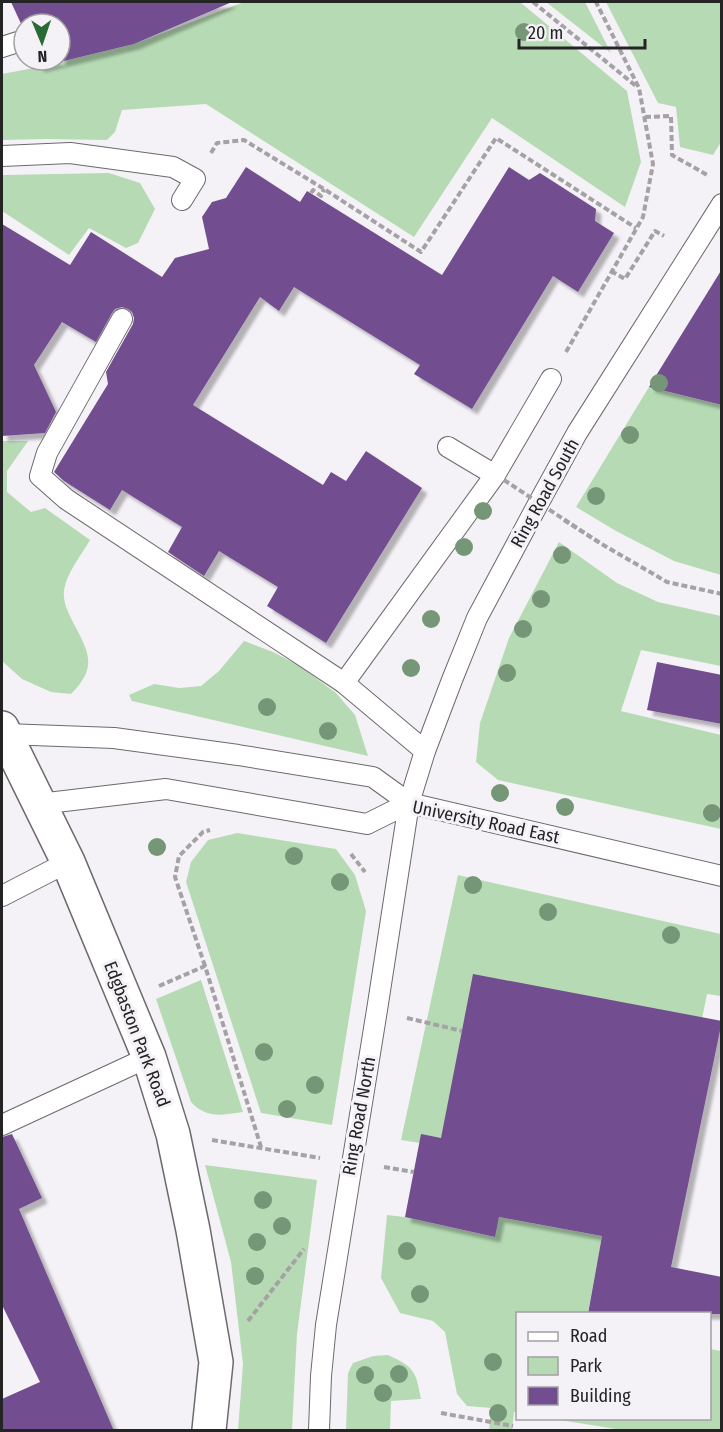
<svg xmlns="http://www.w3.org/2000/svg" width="723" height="1432" viewBox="0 0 723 1432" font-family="'Fira Sans Condensed',sans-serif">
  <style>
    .green { fill: #b6dbb4 }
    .building { fill: #724d8f; filter: url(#shadow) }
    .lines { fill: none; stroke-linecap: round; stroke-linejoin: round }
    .lane-casing { stroke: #6d6a6e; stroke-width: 22 }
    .secondary-casing { stroke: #6d6a6e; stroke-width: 36 }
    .path { stroke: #a4a2a5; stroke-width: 4; stroke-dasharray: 6 3; stroke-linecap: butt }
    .lane { stroke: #fff; stroke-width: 20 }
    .secondary { stroke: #fff; stroke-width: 33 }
    .path-bridge { stroke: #a4a2a5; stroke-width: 4; stroke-dasharray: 6 3; stroke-linecap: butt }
    .tree { fill: #759777 }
    .labels { text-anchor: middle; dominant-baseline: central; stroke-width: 6; stroke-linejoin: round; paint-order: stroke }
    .street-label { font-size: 18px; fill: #252425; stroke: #f5f2f7 }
  </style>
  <defs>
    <filter id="shadow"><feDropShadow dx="5.5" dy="5.5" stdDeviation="1.5" flood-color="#0004"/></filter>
  </defs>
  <rect width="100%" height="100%" fill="#f5f2f7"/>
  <g class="green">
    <polygon points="244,2 520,2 627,91 641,162 625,207 492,118 414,237 206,104 122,110 115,132 107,140 45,139 2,140 2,74 39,67 134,44"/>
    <polygon points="546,2 585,2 611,53"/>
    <polygon points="606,2 721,2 721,142 713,155 680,147 676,107 658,103"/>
    <polygon points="109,173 140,183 155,209 138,243 126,248 89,228 69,255 2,211 2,175"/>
    <polygon points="649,387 721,405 721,575 674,561 616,531 576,507"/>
    <path d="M2 441H28L7 471V492L31 512 45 508 90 540C81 556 67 572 64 590 63 599 66 608 70 616 86 649 101 664 71 694L51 692 22 679 2 661Z"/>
    <polygon points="559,542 617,583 658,602 721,616 721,666 641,650 621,711 721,735 721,829 498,780 476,762 480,723 509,638"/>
    <polygon points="244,641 273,652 298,665 336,693 355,715 368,756 132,701 129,695 154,684 179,688 201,686 219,671"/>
    <polygon points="237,833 336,849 355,875 366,911 332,1125 261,1113 186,882 191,862 208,840"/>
    <polygon points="458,875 721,934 721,996 707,994 702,1019 441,1138 420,1143 401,1140"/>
    <path d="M201 980 243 1112C221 1115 207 1119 191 1102L156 999Z"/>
    <polygon points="205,1165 317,1180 297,1334 292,1430 238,1430 243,1364 231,1262"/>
    <polygon points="387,1215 405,1217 494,1237 499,1217 602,1236 588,1313 518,1314 518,1412 514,1412 512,1430 489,1430 491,1408 467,1406 457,1394 445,1332 433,1321 400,1313 381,1278"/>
    <polygon points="710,1349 721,1351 721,1430 622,1430 554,1419 710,1418"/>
    <path d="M388 1355C415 1367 416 1372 421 1399L391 1401 390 1430H346L348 1373 353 1363 373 1356Z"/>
  </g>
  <g class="building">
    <polygon points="11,2 232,2 134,44 39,67 36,60 60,60 60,24 24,24 24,28 23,28"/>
    <polygon points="246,167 300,202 307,191 442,275 509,167 529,180 540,173 596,209 595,221 614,233 578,292 553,276 472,409 414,374 420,365 294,287 279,311 260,297 193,405 323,485 331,472 346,481 366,451 422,488 326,643 267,606 278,587 219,551 204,576 168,552 182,527 122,490 110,510 64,481 54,472 108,384 106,372 133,324 134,318 132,312 128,309 122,307 115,309 112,313 96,342 62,322 34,365 56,412 45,433 2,436 2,224 70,265 91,232 162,277 175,258 209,249 202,217 212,202 226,198"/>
    <polygon points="722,269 722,405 649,387"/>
    <polygon points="657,662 722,675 722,724 647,710"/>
    <polygon points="473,974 722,1021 671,1267 722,1277 722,1314 588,1314 602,1236 499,1217 495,1237 405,1217 421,1134 441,1138"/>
    <polygon points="12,1134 42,1198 19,1209 114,1431 2,1431 2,1399 40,1382 2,1305 2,1137"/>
  </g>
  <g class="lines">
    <g class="lane-casing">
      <g id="lane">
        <polyline points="2,47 24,40"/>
        <polyline points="2,156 70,153 173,167 195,179 182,200"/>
        <polyline points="122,319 47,453 40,476 66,499 344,683 425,751"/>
        <polyline points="448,447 495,475"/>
        <polyline points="344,683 495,475 551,379"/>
        <polyline points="5,734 114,738 238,755 373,777 409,803"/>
        <polyline points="39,804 166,789 367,824 409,803 722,876"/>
        <polyline points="2,896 68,862"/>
        <polyline points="2,1125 149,1057"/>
        <polyline points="319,1430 321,1376 326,1325 377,1010 409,803 425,751 452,680 477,618 538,504 577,433 722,204"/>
      </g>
    </g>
    <g class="secondary-casing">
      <polyline id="secondary" points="2,728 68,862 149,1057 173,1134 193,1230 216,1362 209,1430"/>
    </g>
    <g class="path">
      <polyline points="533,2 636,86"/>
      <polyline points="645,117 671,116 672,155 709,176"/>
      <polyline points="211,153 217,143 244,140 324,189 421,252 496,138 636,228"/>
      <polyline points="311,193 313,190 321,196 324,189"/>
      <polyline points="611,271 625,279 655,231 664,236"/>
      <polyline points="566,352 643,217 653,164 639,88 596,2"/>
      <polyline points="564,520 600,543 667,582 722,594"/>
      <polyline points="351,854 365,872"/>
      <polyline points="205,966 175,877 179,856 203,832 210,830"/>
      <polyline points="159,986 205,966 261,1147"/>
      <polyline points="407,1018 462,1031"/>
      <polyline points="212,1140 320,1158"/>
      <polyline points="384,1167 414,1172"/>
      <polyline points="248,1321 304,1249"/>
      <polyline points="441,1413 513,1426"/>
    </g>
    <use href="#lane" class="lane"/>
    <use href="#secondary" class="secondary"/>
    <polyline class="path-bridge" points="504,480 600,543"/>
  </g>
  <g class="tree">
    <circle cx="524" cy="32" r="9"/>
    <circle cx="659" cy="383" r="9"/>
    <circle cx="630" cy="435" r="9"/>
    <circle cx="596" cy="496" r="9"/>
    <circle cx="483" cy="511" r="9"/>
    <circle cx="464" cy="547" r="9"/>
    <circle cx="562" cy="555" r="9"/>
    <circle cx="541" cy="599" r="9"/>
    <circle cx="431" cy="619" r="9"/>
    <circle cx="523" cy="629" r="9"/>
    <circle cx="411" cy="668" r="9"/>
    <circle cx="507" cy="673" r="9"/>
    <circle cx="267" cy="707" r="9"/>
    <circle cx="328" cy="731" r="9"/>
    <circle cx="500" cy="793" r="9"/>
    <circle cx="565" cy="807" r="9"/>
    <circle cx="712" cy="813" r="9"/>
    <circle cx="157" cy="847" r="9"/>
    <circle cx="294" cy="856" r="9"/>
    <circle cx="340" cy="882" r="9"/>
    <circle cx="473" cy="885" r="9"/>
    <circle cx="548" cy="912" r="9"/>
    <circle cx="671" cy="935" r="9"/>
    <circle cx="264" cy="1052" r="9"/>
    <circle cx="315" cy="1085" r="9"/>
    <circle cx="287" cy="1109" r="9"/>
    <circle cx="263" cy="1200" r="9"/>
    <circle cx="282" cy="1226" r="9"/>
    <circle cx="257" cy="1242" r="9"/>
    <circle cx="407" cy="1251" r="9"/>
    <circle cx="255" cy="1276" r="9"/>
    <circle cx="420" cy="1294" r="9"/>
    <circle cx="493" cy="1362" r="9"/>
    <circle cx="399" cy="1374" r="9"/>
    <circle cx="365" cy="1375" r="9"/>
    <circle cx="383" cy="1393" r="9"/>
    <circle cx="498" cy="1413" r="9"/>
  </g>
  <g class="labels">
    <g class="street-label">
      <text transform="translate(545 493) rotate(-61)">Ring Road South</text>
      <text transform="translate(486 822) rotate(12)">University Road East</text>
      <text transform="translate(137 1034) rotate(69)">Edgbaston Park Road</text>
      <text transform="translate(359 1116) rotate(-80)">Ring Road North</text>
    </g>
  </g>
  <rect width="723" height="1432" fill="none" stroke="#252425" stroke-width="6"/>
  <rect x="516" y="1312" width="195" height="108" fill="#f5f2f7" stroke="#a2a0a3" stroke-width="1.5"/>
  <rect x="528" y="1332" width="30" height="9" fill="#ffffff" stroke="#a2a0a3" stroke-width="1.5"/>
  <text x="570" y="1342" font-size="18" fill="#252425">Road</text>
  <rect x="528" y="1357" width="30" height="18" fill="#b6dbb4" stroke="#a2a0a3" stroke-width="1.5"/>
  <text x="570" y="1372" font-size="18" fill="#252425">Park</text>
  <rect x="528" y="1387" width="30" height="18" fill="#724d8f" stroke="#a2a0a3" stroke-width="1.5"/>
  <text x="570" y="1402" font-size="18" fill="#252425">Building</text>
  <g transform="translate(42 42) rotate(178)"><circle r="28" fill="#f5f2f7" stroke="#a2a0a3" stroke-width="1.5"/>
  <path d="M0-4.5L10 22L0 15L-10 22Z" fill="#286b35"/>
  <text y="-9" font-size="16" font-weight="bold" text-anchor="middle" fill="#252425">N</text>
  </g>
  <path d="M519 39v9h126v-9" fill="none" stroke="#252425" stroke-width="3"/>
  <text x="528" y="39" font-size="18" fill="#252425" stroke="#f5f2f7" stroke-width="4.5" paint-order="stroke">20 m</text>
</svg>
